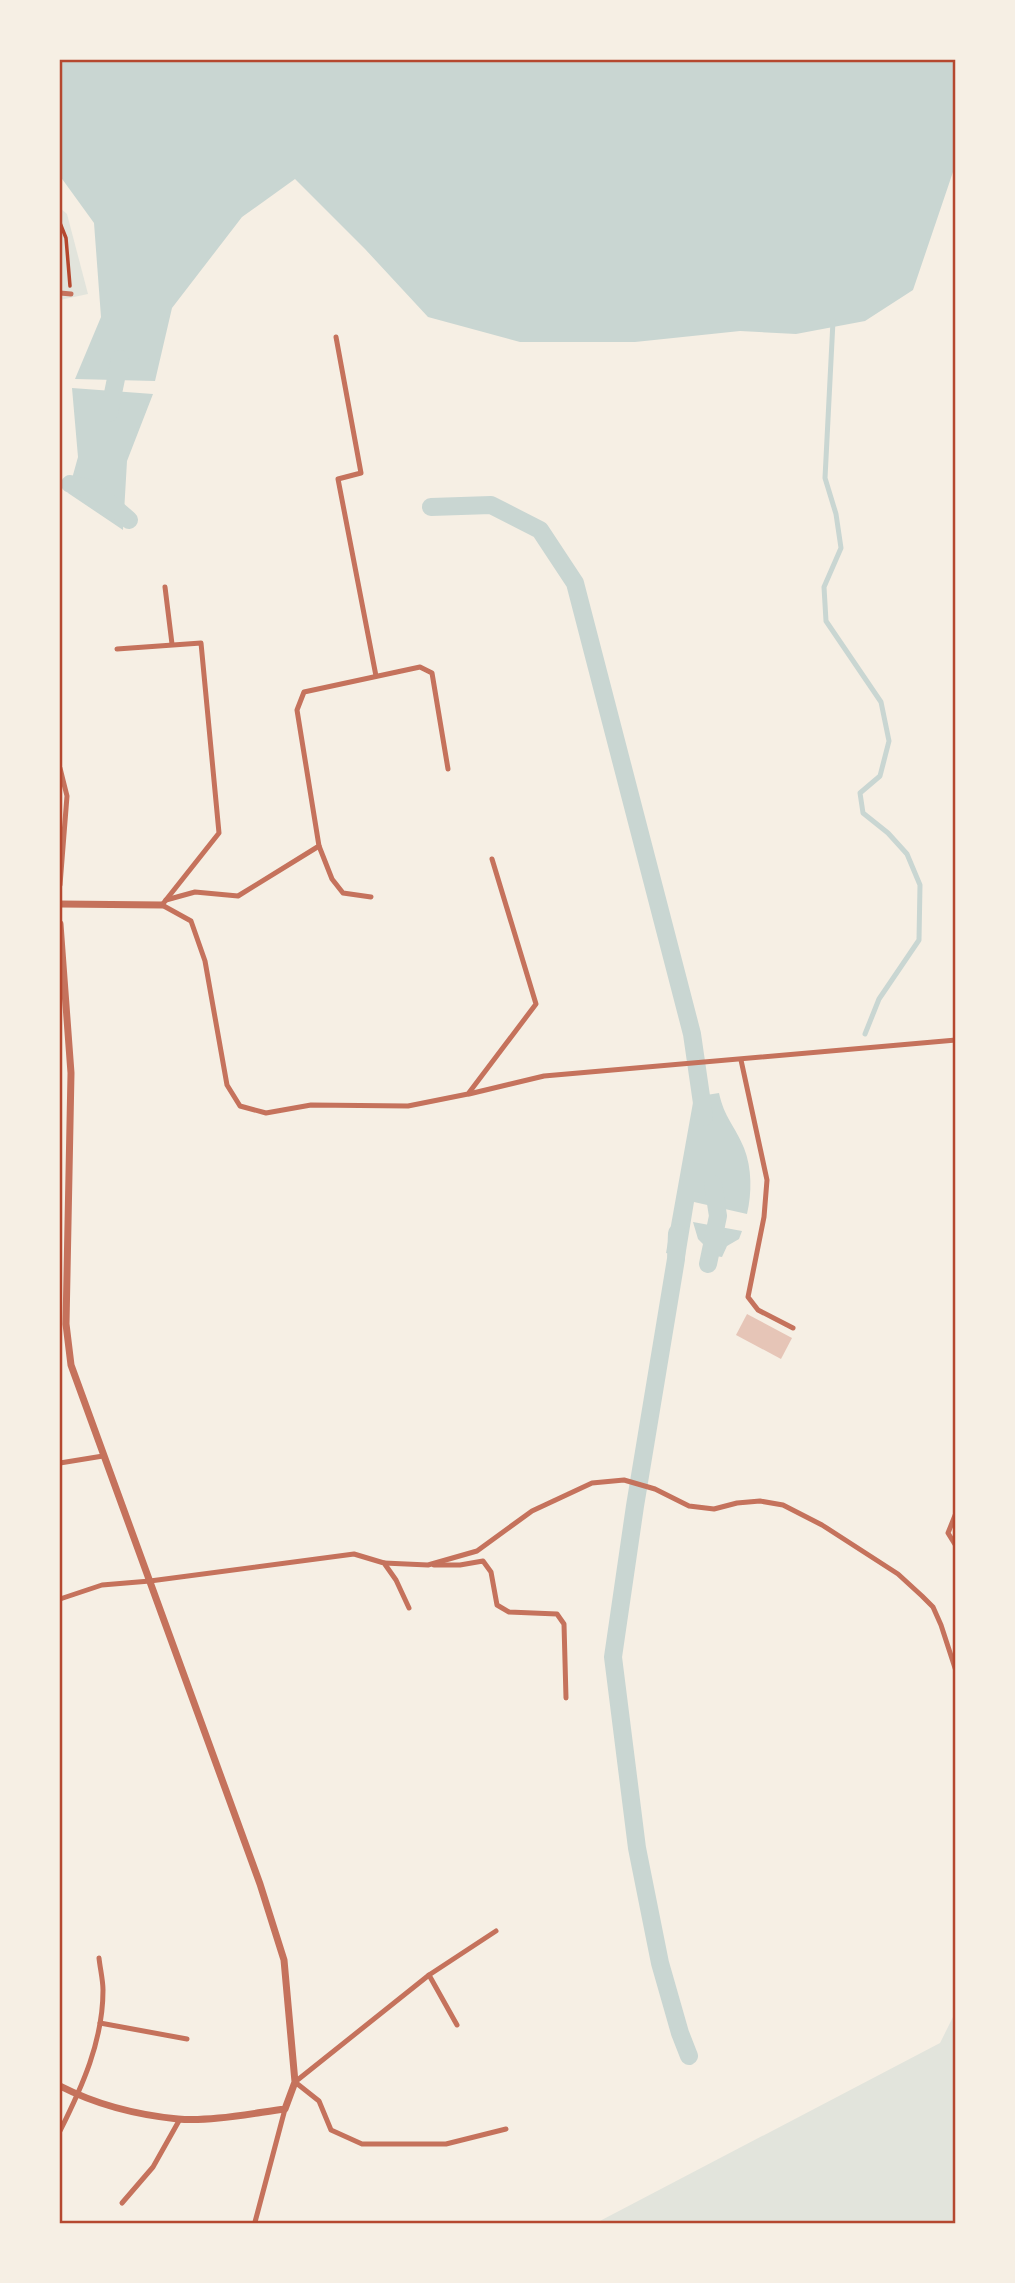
<svg xmlns="http://www.w3.org/2000/svg" width="1015" height="2283" viewBox="0 0 1015 2283" font-family="Raleway,sans-serif">
  <style>
    .green { fill: #e2e4dc }
    .water { fill: #c9d6d2 }
    .lines { fill: none; stroke-linecap: round; stroke-linejoin: round }
    .stream { stroke: #c9d6d2; stroke-width: 5 }
    .canal { stroke: #c9d6d2; stroke-width: 18 }
    .building { fill: #e6c5b7 }
    .path { stroke: #b5482f; stroke-width: 3.5 }
    .service { stroke: #c5725c; stroke-width: 5 }
    .minor { stroke: #c5725c; stroke-width: 7 }
    .neatline { fill: none; stroke: #b5482f; stroke-width: 2.5 }
  </style>
  <rect width="100%" height="100%" fill="#f6efe4"/>
  <g class="green">
    <polygon points="60,208 67,214 88,294 60,300"/>
    <polygon points="955,2013 955,2223 596,2223 940,2043"/>
  </g>
  <g class="water">
    <polygon points="60,60 955,60 955,166 913,290 865,321 796,334 740,331 635,342 520,342 428,317 365,249 295,179 242,217 172,308 155,381 75,379 101,317 94,223 60,176"/>
    <polygon points="72,388 153,394 127,461 123,530 68,493 78,457"/>
    <path d="M719 1093C724 1117 735 1126 744 1148 752 1168 752 1193 747 1214L694 1202 685 1257 666 1253 694 1097Z"/>
    <polygon points="693,1222 742,1231 739,1239 727,1246 722,1257 703,1254 703,1244 698,1239"/>
  </g>
  <g class="lines">
    <polyline class="stream" points="833,321 825,478 836,514 841,548 824,587 826,621 881,702 889,741 880,776 860,793 863,813 888,833 907,854 920,885 919,940 879,999 865,1034"/>
    <g class="canal">
      <polyline points="109,413 120,359"/>
      <polyline points="70,484 93,489 129,520"/>
      <polyline points="431,507 491,505 540,530 575,583 692,1034 704,1117"/>
      <polyline points="677,1233 676,1259 635,1506 613,1657 637,1848 660,1963 680,2033 689,2056"/>
      <polyline points="708,1264 718,1216 713,1184"/>
    </g>
  </g>
  <polygon class="building" points="747,1314 792,1338 781,1359 736,1335"/>
  <g class="lines">
    <polyline class="path" points="60,223 66,238 70,286"/>
    <g class="service">
      <polyline points="60,293 71,294"/>
      <polyline points="336,337 361,473 338,479 376,676"/>
      <polyline points="165,587 172,644"/>
      <polyline points="117,649 201,643 219,833 162,905 191,921 205,961 227,1085 240,1106 266,1113 311,1105 408,1106 468,1094 536,1004 492,859"/>
      <polyline points="60,768 67,796 60,885"/>
      <polyline points="319,846 332,879 343,893 371,897"/>
      <polyline points="166,900 195,892 238,896 319,846 297,710 304,692 420,667 432,673 448,769"/>
      <polyline points="741,1060 767,1180 764,1217 748,1297 758,1310 793,1328"/>
      <polyline points="469,1094 544,1076 956,1040"/>
      <polyline points="60,1463 103,1456"/>
      <polyline points="956,1513 948,1533 956,1546"/>
      <polyline points="384,1563 428,1565 477,1551 532,1511 592,1483 624,1480 655,1489 689,1506 714,1509 737,1503 760,1501 783,1505 822,1525 898,1574 922,1596 933,1607 941,1625 956,1671"/>
      <polyline points="434,1565 460,1565 483,1561 491,1572 497,1605 509,1612 557,1614 564,1624 566,1698"/>
      <polyline points="60,1599 102,1585 150,1581 354,1554 384,1563 396,1580 409,1608"/>
      <polyline points="496,1931 429,1975 295,2082 319,2101 331,2130 362,2144 446,2144 506,2129"/>
      <polyline points="429,1975 457,2025"/>
      <polyline points="100,2023 187,2039"/>
      <path d="M60 2131C82 2087 103 2041 103 1990 103 1980 100 1968 99 1958"/>
      <polyline points="122,2203 153,2167 180,2119"/>
      <polyline points="255,2222 285,2109"/>
    </g>
    <g class="minor">
      <polyline points="60,904 162,905"/>
      <path d="M60 924 71 1073 66 1324 71 1365 260 1884 284 1960 295 2082 285 2109C254 2113 209 2122 178 2119 138 2115 95 2104 60 2086"/>
    </g>
  </g>
  <rect width="1015" height="2283" fill="none" stroke="#f6efe4" stroke-width="122"/>
  <rect x="61" y="61" width="893" height="2161" class="neatline"/>
</svg>
